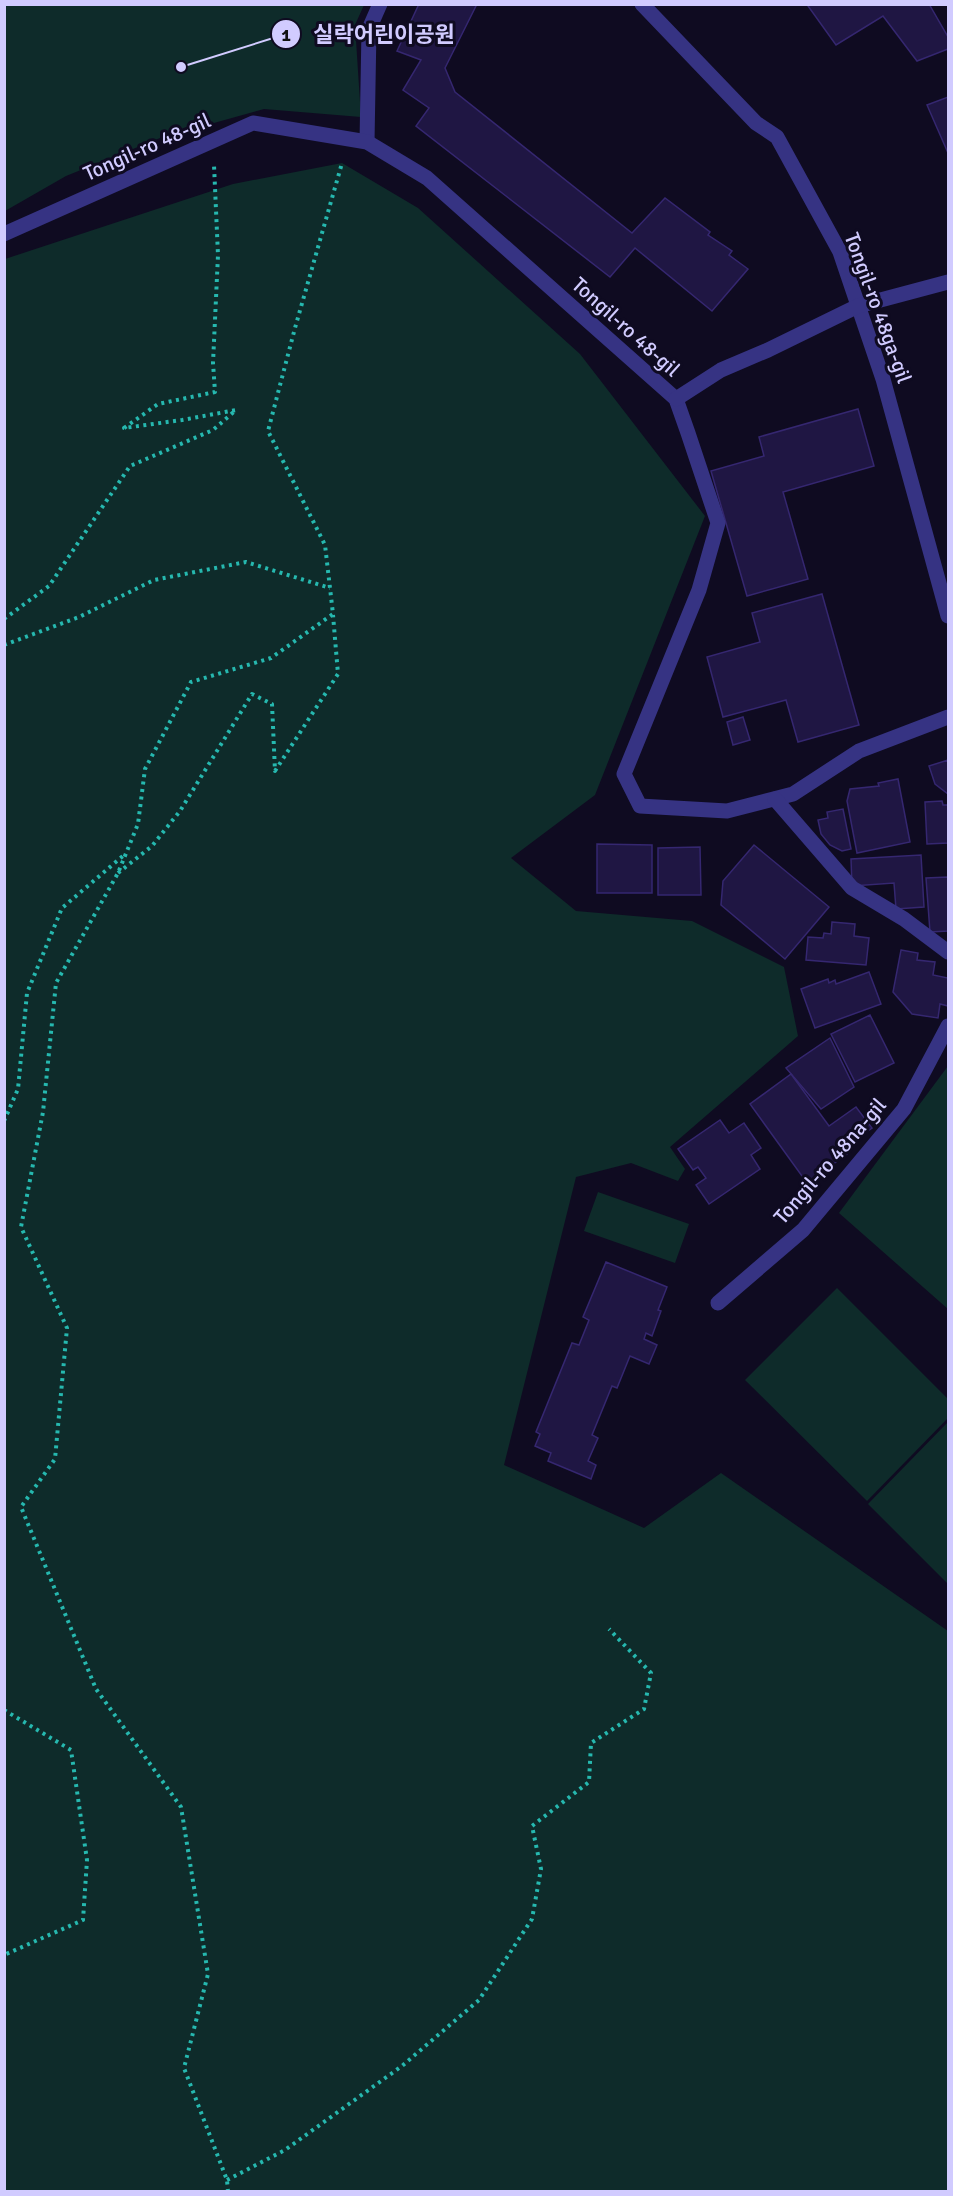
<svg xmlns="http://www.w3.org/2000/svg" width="953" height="2196" viewBox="0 0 953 2196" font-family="Signika,'Noto Sans KR',sans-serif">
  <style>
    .green { fill: #0e2b2a }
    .building { fill: #1f1643; stroke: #352770; stroke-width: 1.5 }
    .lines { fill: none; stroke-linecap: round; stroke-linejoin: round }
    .path { stroke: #26b8af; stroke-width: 4; stroke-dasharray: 3 4.5; stroke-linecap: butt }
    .minor { stroke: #363383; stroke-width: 15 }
    .labels { text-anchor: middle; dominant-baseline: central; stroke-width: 6; stroke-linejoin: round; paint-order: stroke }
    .street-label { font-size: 21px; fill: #d1cbff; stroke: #0f0b21 }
    .leader { fill: none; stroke: #d1cbff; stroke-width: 2 }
    .callout-dot { fill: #d1cbff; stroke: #0f0b21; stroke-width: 2 }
    .mark-label { font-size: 18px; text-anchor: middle; font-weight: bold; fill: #111 }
    .callout-label { font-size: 22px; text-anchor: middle; font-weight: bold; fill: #d1cbff; stroke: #0f0b21; stroke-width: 6; stroke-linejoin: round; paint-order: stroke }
  </style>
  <rect width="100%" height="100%" fill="#0f0b21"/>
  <g class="green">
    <polygon points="5,5 364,5 355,25 361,117 264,109 160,138 66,176 5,211"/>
    <polygon points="342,163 418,208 580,354 705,516 595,795 511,858 576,911 692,921 784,967 798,1036 670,1147 685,1169 678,1181 631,1163 576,1177 504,1465 644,1528 721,1473 948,1631 948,2191 5,2191 5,259 233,184"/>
    <polygon points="948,1066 948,1309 839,1213"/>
    <polygon points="598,1192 689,1224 675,1263 584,1231"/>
    <polygon points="837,1288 948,1399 948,1418 867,1501 745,1380"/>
    <polygon points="948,1422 948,1584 868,1504"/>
  </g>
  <g class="building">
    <polygon points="419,4 477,4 445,68 455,92 632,233 665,198 710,232 708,235 732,251 729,255 748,269 712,311 635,248 610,277 416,126 429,108 403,90 421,60 397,51"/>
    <polygon points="811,4 929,4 948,37 948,49 917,61 883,16 836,45 808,6"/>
    <polygon points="948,97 948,153 927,105"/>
    <polygon points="858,409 874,466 783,492 808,579 747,596 711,471 764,456 759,437"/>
    <polygon points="822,594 859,725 798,742 786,700 723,717 707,657 760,642 752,613"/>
    <polygon points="743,717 750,740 733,745 727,722"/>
    <polygon points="948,760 948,794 935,784 929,766"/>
    <polygon points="898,779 910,842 857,853 847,801 850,789 879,786 878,783"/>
    <polygon points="942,801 943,805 948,805 948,843 927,844 925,802"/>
    <polygon points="843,809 851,849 842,851 830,845 821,834 818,820 828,818 827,812"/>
    <polygon points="597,844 652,845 652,893 597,893"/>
    <polygon points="754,845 829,907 785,959 721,905 723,881"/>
    <polygon points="700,847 701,895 658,895 658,848"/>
    <polygon points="921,855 924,907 896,909 894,883 852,886 851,859"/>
    <polygon points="948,877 948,931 930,932 926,878"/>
    <polygon points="832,922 855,924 854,936 869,938 866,965 806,960 808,937 823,938 824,933 831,934"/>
    <polygon points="901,950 918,953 917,960 935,962 933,975 948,978 948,1006 940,1004 938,1018 912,1014 893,992"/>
    <polygon points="869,972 881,1004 815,1028 801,989 828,979 829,983 835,980 836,984"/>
    <polygon points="870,1015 894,1063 855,1082 831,1034"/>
    <polygon points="830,1038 854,1087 821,1109 786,1068"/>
    <polygon points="791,1074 829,1126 856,1107 872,1128 844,1148 847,1154 807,1183 750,1104"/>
    <polygon points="720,1120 729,1133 744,1123 761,1148 751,1155 760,1169 709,1204 696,1185 706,1178 698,1167 693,1170 678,1149"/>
    <polygon points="606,1262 667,1287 658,1310 661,1311 652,1336 646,1333 644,1339 657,1345 649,1364 630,1356 617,1388 612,1386 592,1435 598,1438 588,1461 596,1465 591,1479 548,1461 551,1453 535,1446 540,1434 536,1432 572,1343 579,1345 589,1320 583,1317"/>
  </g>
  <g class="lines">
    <g class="path">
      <polyline points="4,619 49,586 130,466 213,430 236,410 182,420 124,428 158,404 215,392 213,363 218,255 214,165"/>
      <polyline points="4,645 79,617 154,580 246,562 330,588"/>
      <polyline points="118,873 152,846 180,811 252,694 272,704 275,771 338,674 333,615"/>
      <polyline points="4,1121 18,1089 27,993 62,908 124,855"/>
      <polyline points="4,1710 71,1750 87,1860 83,1920 4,1955"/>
      <polyline points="227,2180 285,2150 402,2066 479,2000 532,1919 541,1869 532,1826 589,1782 591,1743 644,1709 651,1673 609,1629"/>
      <polyline points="228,2192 227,2180 184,2068 208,1974 181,1807 96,1689 21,1507 55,1459 67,1328 21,1227 43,1112 56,983 118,873 138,824 145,769 191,682 271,658 333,614 325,545 268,431 295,328 342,163"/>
    </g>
    <g class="minor">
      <polyline points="642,4 756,123 777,137 840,252 883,379 948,616"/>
      <polyline points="367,142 369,29 380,4"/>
      <polyline points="4,234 253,123 367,142 427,178 676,399 688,433 718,523 699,590 624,774 640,806 727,811 793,794 859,751 948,717"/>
      <polyline points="676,399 721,370 768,350 858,306 948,282"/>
      <polyline points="775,799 852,888 904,919 948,952"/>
      <polyline points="718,1303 803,1230 904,1109 948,1026"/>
    </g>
  </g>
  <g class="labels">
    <g class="street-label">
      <text transform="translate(147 147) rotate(-24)">Tongil-ro 48-gil</text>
      <text transform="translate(878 308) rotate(70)">Tongil-ro 48ga-gil</text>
      <text transform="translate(626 327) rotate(42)">Tongil-ro 48-gil</text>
      <text transform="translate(830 1161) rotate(-49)">Tongil-ro 48na-gil</text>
    </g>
  </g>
  <path class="leader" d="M181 67L286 34"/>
  <g class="callout-dot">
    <circle cx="181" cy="67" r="6"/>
    <circle cx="286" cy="34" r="15"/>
  </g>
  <g class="mark-label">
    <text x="286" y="41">1</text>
  </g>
  <g class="callout-label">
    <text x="384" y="42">실락어린이공원</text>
  </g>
  <rect width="953" height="2196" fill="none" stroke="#d1cbff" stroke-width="12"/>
</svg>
